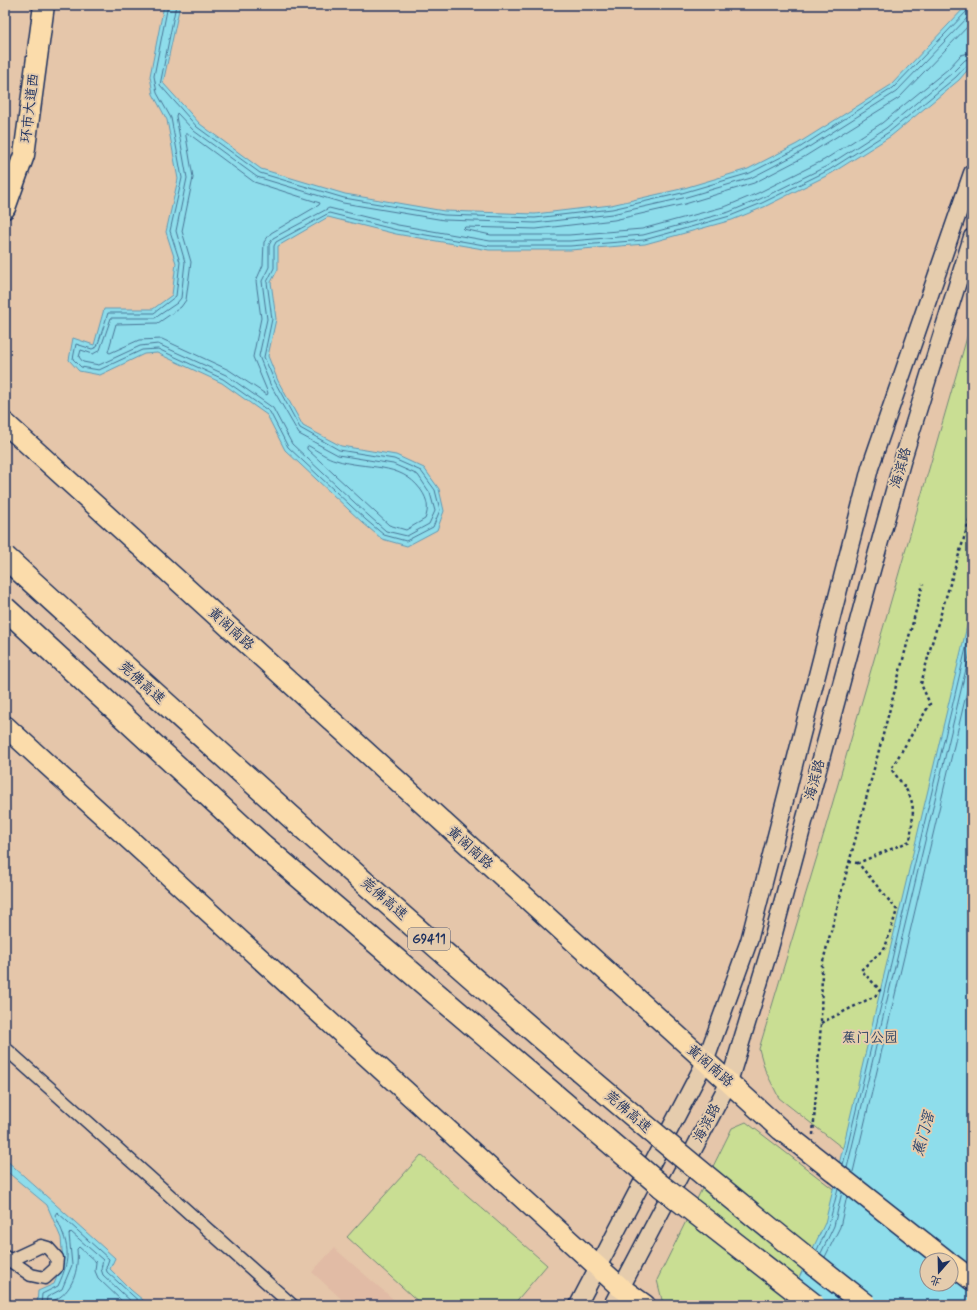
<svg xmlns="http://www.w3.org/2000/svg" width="977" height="1310" viewBox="0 0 977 1310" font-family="Mynerve,'LXGW WenKai TC',sans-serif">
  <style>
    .built { fill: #e1bba5 }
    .green { fill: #c9de93; stroke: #728678 }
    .water { fill: #8eddeb; stroke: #6097b3; fill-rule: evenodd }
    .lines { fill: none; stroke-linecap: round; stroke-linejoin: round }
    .shore { stroke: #497596; stroke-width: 1 }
    .minor-casing { stroke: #1b2f5e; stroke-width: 15 }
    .tertiary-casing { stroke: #1b2f5e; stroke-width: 19 }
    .primary-casing { stroke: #1b2f5e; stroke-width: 23 }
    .path { stroke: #1b2f5e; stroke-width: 2.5; stroke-dasharray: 3 3; stroke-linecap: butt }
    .minor { stroke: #e5ccad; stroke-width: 12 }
    .tertiary { stroke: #e5ccad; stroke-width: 16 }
    .primary { stroke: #fbdcab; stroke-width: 20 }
    .motorway-bridge-casing { stroke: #1b2f5e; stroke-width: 25; stroke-linecap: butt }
    .motorway-bridge { stroke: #fbdcab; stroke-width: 22 }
    .labels { text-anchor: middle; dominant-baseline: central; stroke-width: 4; stroke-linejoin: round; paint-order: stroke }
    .shield { fill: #e5ccad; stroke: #585e76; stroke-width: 1 }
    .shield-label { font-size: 13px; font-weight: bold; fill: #1b2f5e }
    .street-label { font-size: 14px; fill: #1b2f5e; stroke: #e5ccad }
    .park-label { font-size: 14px; fill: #2c4063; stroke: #e5ccad }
    .water-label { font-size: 15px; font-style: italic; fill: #26406c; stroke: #e5ccad }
  </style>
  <rect width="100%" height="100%" fill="#e5c6aa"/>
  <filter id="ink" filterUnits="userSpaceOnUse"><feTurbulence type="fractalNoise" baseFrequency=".025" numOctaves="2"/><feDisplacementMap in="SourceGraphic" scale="8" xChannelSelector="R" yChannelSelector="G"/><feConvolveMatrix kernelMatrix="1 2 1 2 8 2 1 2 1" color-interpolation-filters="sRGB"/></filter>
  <g filter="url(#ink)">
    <polygon class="built" points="334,1248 400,1305 348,1305 312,1272"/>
    <g class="green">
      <polygon points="972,320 972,1250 779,1098 765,1070 759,1049 819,850"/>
      <polygon points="746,1122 927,1261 927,1284 951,1284 972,1305 670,1305 662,1300 657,1280 732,1128"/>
      <polygon points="421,1155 547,1265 513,1305 422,1305 347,1237"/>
    </g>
    <g class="water">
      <polygon points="164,5 180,5 163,83 200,124 261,169 345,194 444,211 535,214 611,205 681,189 748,169 797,144 891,85 967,5 972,5 972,65 959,80 891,136 832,173 764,207 732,220 645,244 570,250 489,250 396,234 328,217 278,246 278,269 271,282 276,319 268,356 278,381 303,426 341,446 396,455 424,468 439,489 444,511 437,530 407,546 382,539 363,523 285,450 267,415 222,383 157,353 144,354 100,375 79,371 69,360 73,338 94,345 104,309 153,309 172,295 176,263 166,232 178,179 167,120 153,94 150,76"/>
      <path d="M972 605V1305H786L825 1223ZM927 1260H951V1284H927Z"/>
      <polygon points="5,1159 115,1258 110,1269 131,1290 149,1305 37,1305 38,1291 54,1284 63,1262 61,1238 47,1205 5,1170"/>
    </g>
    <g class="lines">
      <g class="shore">
        <polyline points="168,5 154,76 157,93 171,118 182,178 170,231 180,262 176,296 154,313 108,313 97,347 92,349 76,344 73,359 81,367 99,370 142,350 158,349 223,379 270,412 288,447 366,520 384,535 406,541 433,527 440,510 435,490 421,471 394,459 339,450 300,428 275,382 264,357 272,319 267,282 274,268 274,246 276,242 329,213 397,230 490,246 570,246 644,240 730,216 762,203 829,170 889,132 956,77 968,64 972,63"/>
        <polyline points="176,5 160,85 197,127 260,173 344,198 444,215 535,218 612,209 682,193 750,173 799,148 893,88 969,9 970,5"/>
        <polyline points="972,13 896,92 801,152 751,178 683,198 612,214 535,223 444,220 343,203 257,177 194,131 177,113 176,116 187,178 176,231 185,262 181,298 177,303 155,318 111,318 100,350 93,354 81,350 79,357 83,362 99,365 140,346 158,344 226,375 273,408 292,444 369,516 386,531 407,536 429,524 435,511 430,493 418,475 393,464 338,455 299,434 270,384 259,356 267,319 262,281 269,267 269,245 273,238 329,208 398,225 490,241 570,241 643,235 729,212 760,199 827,166 886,128 952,73 965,60 972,58"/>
        <polyline points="972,22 899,98 804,157 754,183 685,204 614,220 536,229 465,227 463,229 491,235 569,235 642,229 727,206 758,193 824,160 882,123 948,69 961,55 972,52"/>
        <polygon points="186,134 189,134 254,182 320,203 319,205 271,233 264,242 263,265 256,281 261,318 253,357 268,393 267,395 229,370 162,339 139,340 110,353 108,352 116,324 158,323 181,307 186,300 191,262 182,231 193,178"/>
        <path d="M309 446C318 451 327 458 336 460 366 470 400 461 421 490 428 500 429 509 425 519L406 530 389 525 307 449V447Z"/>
        <polyline points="843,1165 972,623"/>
        <polyline points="847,1168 972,644"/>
        <polyline points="853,1172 972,670"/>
        <polyline points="817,1250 829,1224 838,1189"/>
        <polyline points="821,1253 834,1226 842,1192"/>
        <polyline points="825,1257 840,1227 847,1196"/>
        <path d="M41 1305 42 1294 58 1286C72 1256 69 1245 55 1215L57 1212 109 1259 106 1268 107 1272 143 1305"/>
        <polyline points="46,1305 47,1297 62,1289 72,1265 69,1234 71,1232 103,1260 101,1269 103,1275 135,1305"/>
        <path d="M52 1305 53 1301C73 1292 79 1270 77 1249L79 1247 96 1262 95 1271 98 1278 126 1305"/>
      </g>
      <g class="minor-casing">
        <g id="minor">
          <polyline points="5,1048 292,1305"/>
          <polyline points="5,1257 31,1275 45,1278 56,1268 57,1258 48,1248 41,1246 11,1260"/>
        </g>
      </g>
      <g class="tertiary-casing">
        <g id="tertiary">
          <polyline points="578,1305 705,1062 749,941 870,468 972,173"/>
          <polyline points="612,1305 729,1082 770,948 867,588 902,462 972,237"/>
        </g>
      </g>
      <g class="primary-casing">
        <g id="primary">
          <polyline points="5,208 24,155 44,5"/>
          <polyline points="5,423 781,1130 946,1260"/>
          <polyline points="5,726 620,1287 645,1305"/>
          <polyline points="951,1264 972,1280"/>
        </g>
      </g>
      <g class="path">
        <polyline points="849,862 858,863"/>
        <path d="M821 1023 875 996 880 990 861 970 885 948 897 910 858 863 910 841C915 801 916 801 891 769L930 704 921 684 931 646 972 512"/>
        <polyline points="813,1135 821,1023 822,965 923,584"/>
      </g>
      <use href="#minor" class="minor"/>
      <use href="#tertiary" class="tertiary"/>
      <use href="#primary" class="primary"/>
      <g class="motorway-bridge-casing">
        <g id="motorway-bridge">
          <path d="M5 557C285 813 566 1070 866 1305"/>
          <polyline points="5,608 261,844 661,1186 814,1305"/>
        </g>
      </g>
      <use href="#motorway-bridge" class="motorway-bridge"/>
    </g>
  </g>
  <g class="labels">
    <rect class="shield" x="408" y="928" width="42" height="22" rx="3"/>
    <g class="shield-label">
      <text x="429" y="939">G9411</text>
    </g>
    <g class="street-label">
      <text transform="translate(30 108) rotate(-83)">环市大道西</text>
      <text transform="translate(901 468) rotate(-74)">海滨路</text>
      <text transform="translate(231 629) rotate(42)">黄阁南路</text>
      <text transform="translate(142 683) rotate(42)">莞佛高速</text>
      <text transform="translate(815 780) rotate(-75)">海滨路</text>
      <text transform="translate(470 848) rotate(42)">黄阁南路</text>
      <text transform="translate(384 899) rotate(41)">莞佛高速</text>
      <text transform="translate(710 1066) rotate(41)">黄阁南路</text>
      <text transform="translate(628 1112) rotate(41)">莞佛高速</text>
      <text transform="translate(707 1123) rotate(-62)">海滨路</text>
    </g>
    <g class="park-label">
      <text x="870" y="1038">蕉门公园</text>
    </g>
    <g class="water-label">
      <text transform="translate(924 1134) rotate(-74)">蕉门滘</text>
    </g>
  </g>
  <rect width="977" height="1310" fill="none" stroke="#e5ccad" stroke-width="20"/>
  <rect x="10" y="10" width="957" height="1290" fill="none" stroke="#1b2f5e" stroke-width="1.5" filter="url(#ink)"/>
  <g transform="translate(939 1272) rotate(200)"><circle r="19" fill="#e5ccad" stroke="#948d8d"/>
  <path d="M0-3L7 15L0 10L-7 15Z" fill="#1b2f5e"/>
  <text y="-6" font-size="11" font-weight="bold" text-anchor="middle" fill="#1b2f5e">北</text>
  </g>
</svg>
